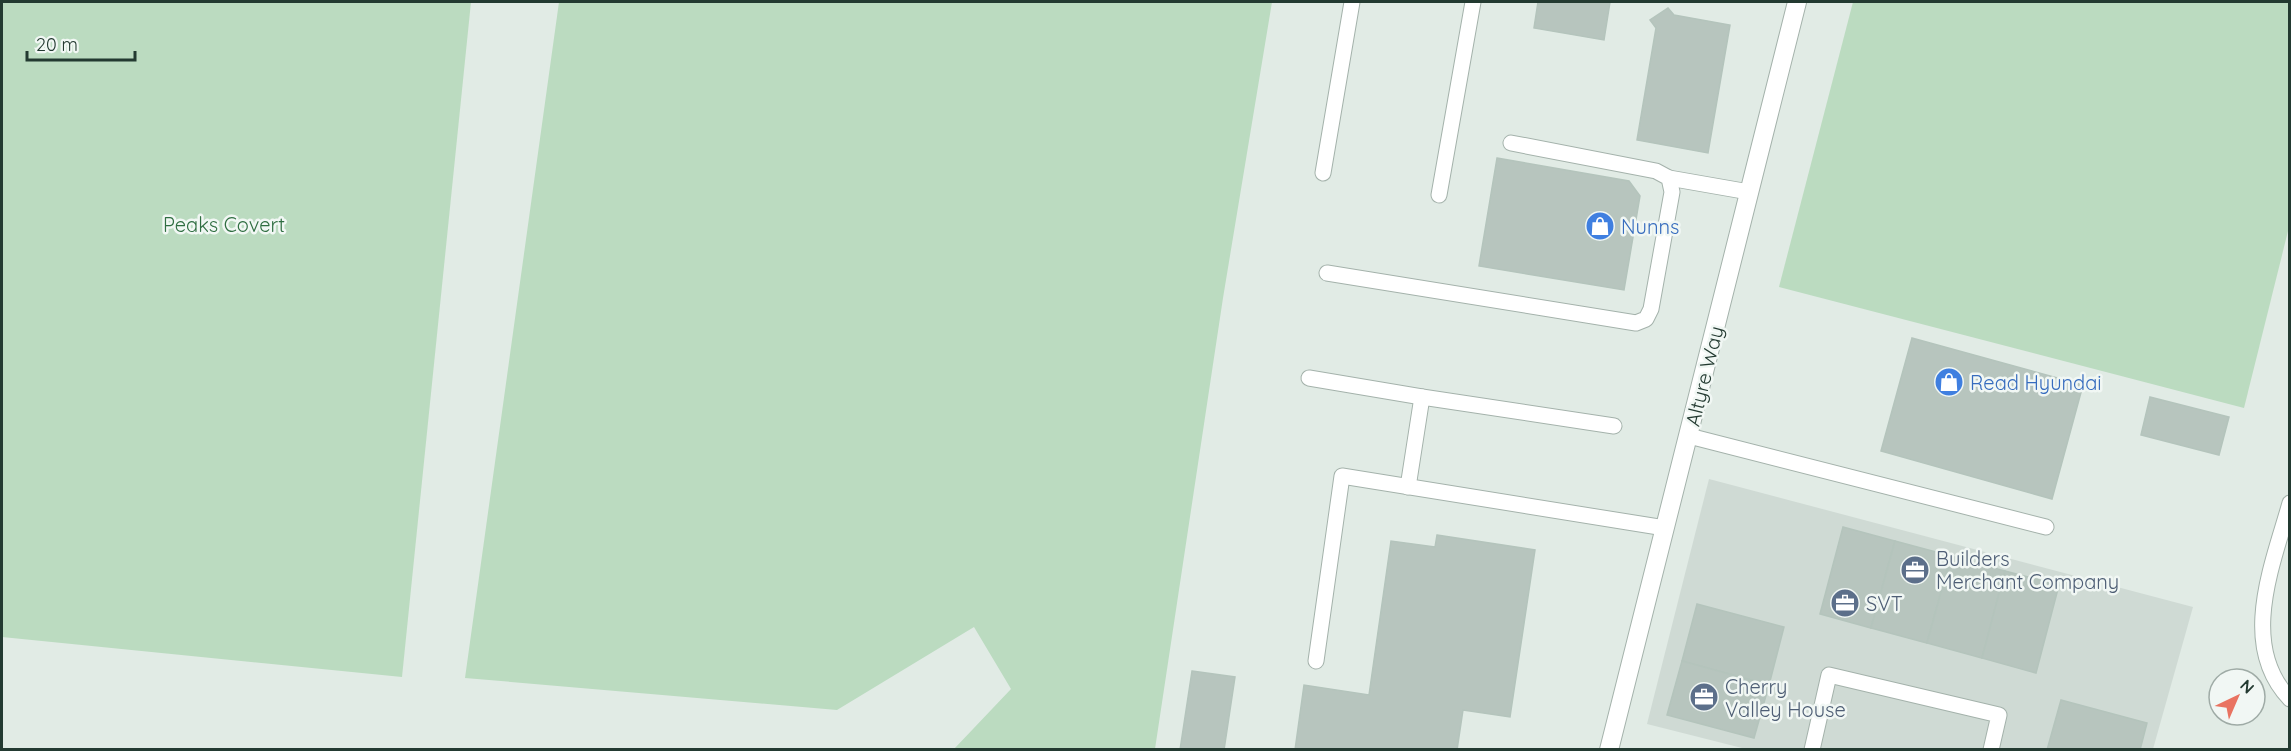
<svg xmlns="http://www.w3.org/2000/svg" width="2291" height="751" viewBox="0 0 2291 751" font-family="Quicksand,sans-serif">
  <style>
    .built { fill: #cfdad4 }
    .green { fill: #bbdbc0 }
    .building { fill: #b7c5be; stroke: #b4c4bc; stroke-width: 1.5 }
    .lines { fill: none; stroke-linecap: round; stroke-linejoin: round }
    .lane-casing { stroke: #a4b2ab; stroke-width: 17 }
    .street-casing { stroke: #a4b2ab; stroke-width: 20 }
    .lane { stroke: #fff; stroke-width: 15 }
    .street { stroke: #fff; stroke-width: 18 }
    .labels { text-anchor: middle; dominant-baseline: central; stroke-width: 5; stroke-linejoin: round; paint-order: stroke }
    .park-label { font-size: 20px; fill: #2f6e41; stroke: #f1f7f4 }
    .shop-label { font-size: 20px; fill: #366cbe; stroke: #f1f7f4; text-anchor: start }
    .street-label { font-size: 20px; fill: #233a31; stroke: #f1f7f4 }
    .service-label { font-size: 20px; fill: #4e5e75; stroke: #f1f7f4; text-anchor: start }
  </style>
  <rect width="100%" height="100%" fill="#e1ebe5"/>
  <polygon class="built" points="1709,479 2193,607 2153,749 1746,749 1647,724"/>
  <g class="green">
    <polygon points="2,2 471,2 402,677 2,637"/>
    <polygon points="559,2 1272,2 1223,298 1155,749 954,749 1011,689 974,627 837,710 465,678"/>
    <polygon points="1853,2 2289,2 2289,227 2244,408 1779,287"/>
  </g>
  <g class="building">
    <polygon points="1538,2 1610,2 1604,40 1534,28"/>
    <polygon points="1668,8 1674,15 1730,25 1708,153 1637,140 1656,28 1650,20"/>
    <polygon points="1497,158 1629,181 1640,196 1624,290 1479,266"/>
    <polygon points="1912,338 2083,385 2052,499 1881,451"/>
    <polygon points="2150,397 2229,417 2219,455 2141,435"/>
    <polygon points="1843,527 1895,541 1871,628 1820,614"/>
    <polygon points="1437,535 1535,550 1510,717 1463,710 1457,750 1295,750 1304,685 1369,695 1391,541 1435,547"/>
    <polygon points="1895,541 1951,556 1927,643 1871,628"/>
    <polygon points="1951,556 2005,571 1982,658 1927,643"/>
    <polygon points="2005,571 2059,585 2036,673 1982,658"/>
    <polygon points="1697,604 1784,627 1769,685 1682,661"/>
    <polygon points="1682,661 1769,685 1754,738 1667,715"/>
    <polygon points="1192,671 1235,677 1224,750 1180,750"/>
    <polygon points="2061,700 2147,723 2140,750 2047,750"/>
  </g>
  <g class="lines">
    <g class="lane-casing">
      <g id="lane">
        <polyline points="1323,173 1352,2"/>
        <polyline points="1669,178 1749,192"/>
        <polyline points="1439,195 1473,2"/>
        <polyline points="1327,273 1636,323 1646,319 1651,309 1672,192 1669,178 1656,171 1511,143"/>
        <polyline points="1309,378 1422,397"/>
        <polyline points="1689,436 2046,527"/>
        <polyline points="1408,487 1422,397 1614,426"/>
        <path d="M2290 503C2273 564 2238 645 2290 699"/>
        <polyline points="1316,661 1342,476 1665,528"/>
        <polyline points="1812,750 1829,675 1999,715 1991,750"/>
      </g>
    </g>
    <g class="street-casing">
      <polyline id="street" points="1609,750 1797,2"/>
    </g>
    <use href="#lane" class="lane"/>
    <use href="#street" class="street"/>
  </g>
  <defs>
    <g id="shop-disc" transform="scale(1.5)"><circle r="9.5" fill="#3f7fe0" stroke="#f1f7f4"/><path d="M-5-2.5h2.3a2.7 3.5 0 0 1 5.4 0H5L5.5 6h-11ZM-1.5-2.5h3a1.5 2.3 0 0 0-3 0Z" fill="#fff"/></g>
    <g id="office-disc" transform="scale(1.5)"><circle r="9.5" fill="#5c6f8a" stroke="#f1f7f4"/><path d="M-6-3h4V-5.5h4V-3h4V5H-6ZM-1-4.5V-3h2v-1.5ZM-6 0V1H6V0Z" fill="#fff"/></g>
  </defs>
  <g fill-rule="evenodd">
    <use href="#shop-disc" x="1600" y="226"/>
    <use href="#shop-disc" x="1949" y="382"/>
    <use href="#office-disc" x="1915" y="570"/>
    <use href="#office-disc" x="1845" y="603"/>
    <use href="#office-disc" x="1704" y="697"/>
  </g>
  <g class="labels">
    <g class="park-label">
      <text x="224" y="224">Peaks Covert</text>
    </g>
    <g class="shop-label">
      <text x="1621" y="226">Nunns</text>
      <text x="1970" y="382">Read Hyundai</text>
    </g>
    <g class="street-label">
      <text transform="translate(1704 376) rotate(-76)">Altyre Way</text>
    </g>
    <g class="service-label">
      <text x="1936" y="558">Builders<tspan x="1936" dy="23">Merchant Company</tspan></text>
      <text x="1866" y="603">SVT</text>
      <text x="1725" y="686">Cherry<tspan x="1725" dy="23">Valley House</tspan></text>
    </g>
  </g>
  <rect width="2291" height="751" fill="none" stroke="#233a31" stroke-width="6"/>
  <g transform="translate(2237 697) rotate(44)"><circle r="28" fill="#f1f7f4" stroke="#9faba6" stroke-width="1.5"/>
  <path d="M0-4.5L10 22L0 15L-10 22Z" fill="#e97361"/>
  <text y="-9" font-size="16" font-weight="bold" text-anchor="middle" fill="#233a31">N</text>
  </g>
  <path d="M27 51v9h108v-9" fill="none" stroke="#233a31" stroke-width="3"/>
  <text x="36" y="51" font-size="18" fill="#233a31" stroke="#f1f7f4" stroke-width="4.5" paint-order="stroke">20 m</text>
</svg>
